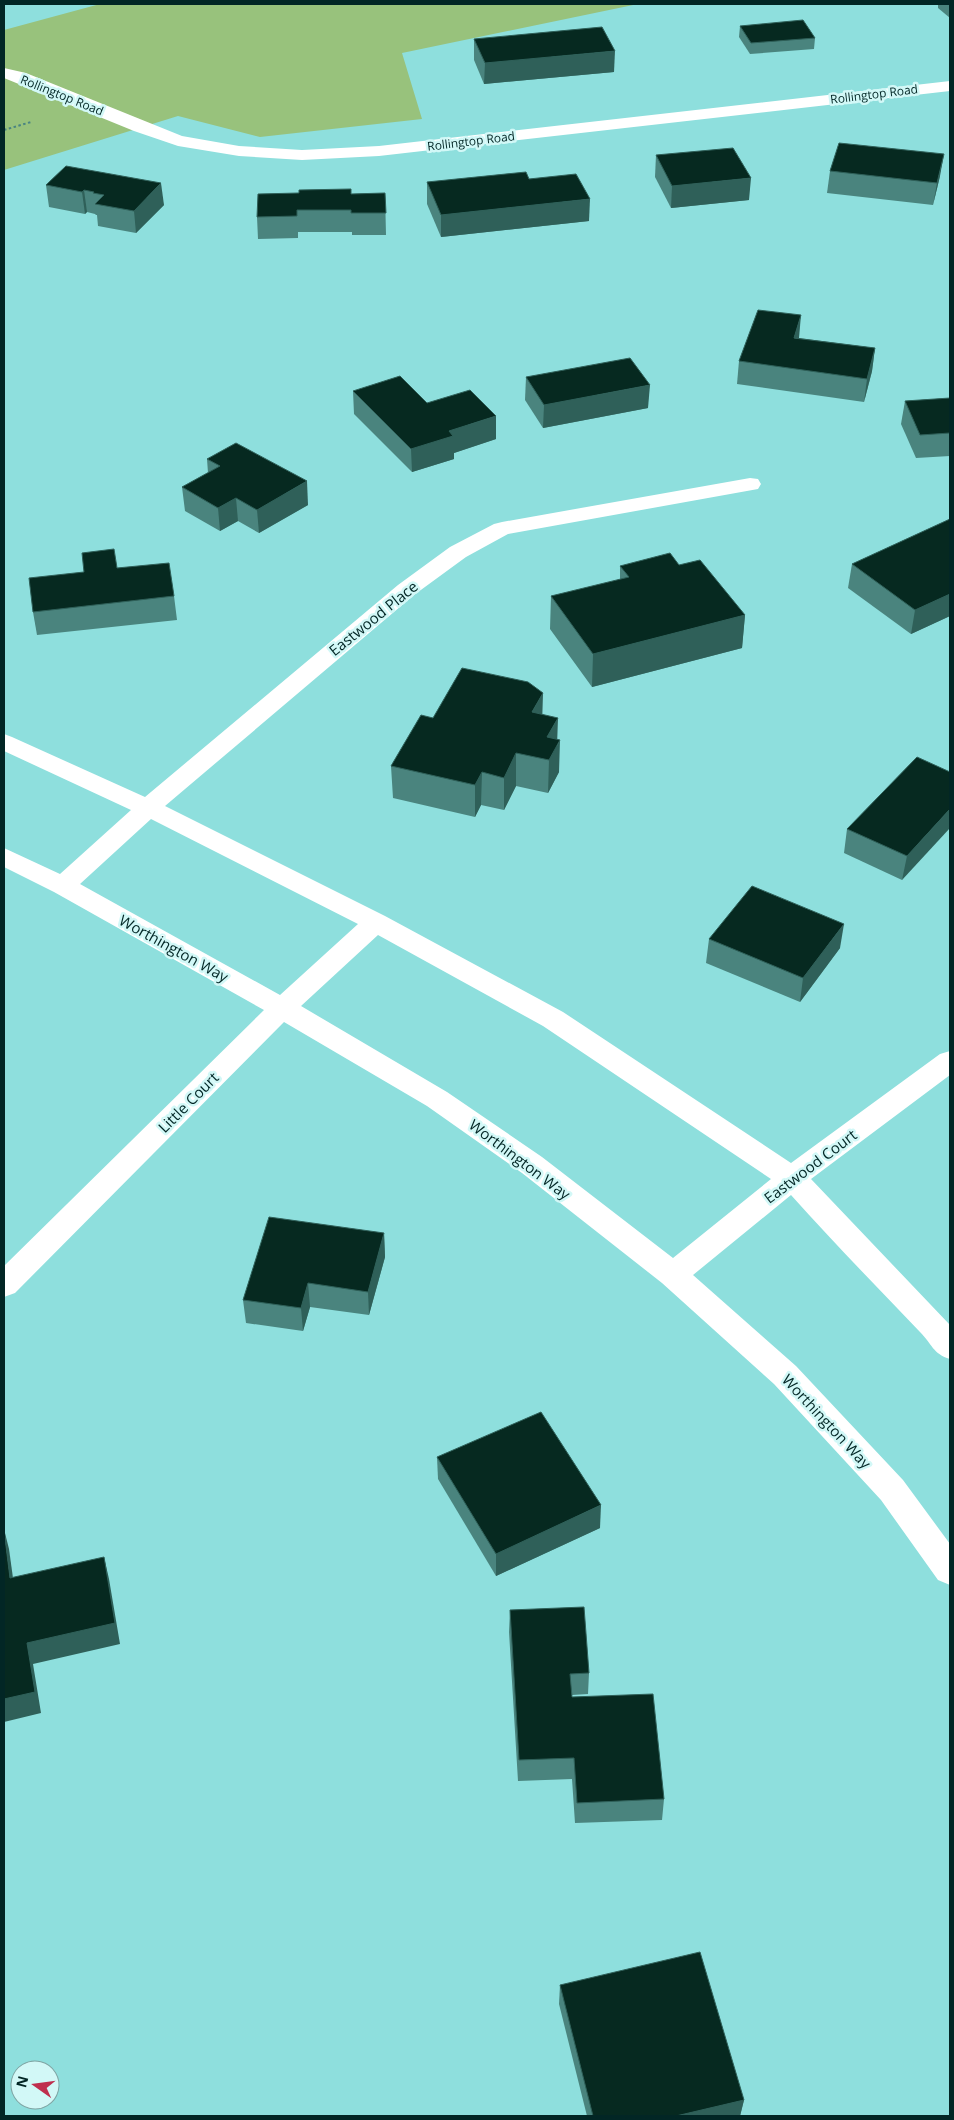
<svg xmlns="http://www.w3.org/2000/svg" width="954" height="2120" viewBox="0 0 954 2120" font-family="'Open Sans',sans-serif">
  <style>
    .green { fill: #98c27c }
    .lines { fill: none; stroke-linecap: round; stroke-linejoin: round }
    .path { stroke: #498482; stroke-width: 2; stroke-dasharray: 2.5 2.5; stroke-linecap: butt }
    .street { fill: #fff; fill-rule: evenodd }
    .wall { fill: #4a847e }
    .shaded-wall { fill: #2f6059 }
    .building { fill: #062920; stroke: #2f6059 }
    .labels { text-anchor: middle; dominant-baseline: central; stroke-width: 5; stroke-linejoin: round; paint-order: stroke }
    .far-street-label { font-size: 12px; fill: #022625; stroke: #d2f8f7 }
    .street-label { font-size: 15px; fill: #022625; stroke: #d2f8f7 }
  </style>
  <rect width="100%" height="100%" fill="#8edfdd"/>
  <polygon class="green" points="100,4 638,4 402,53 422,119 260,137 178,116 4,170 4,30"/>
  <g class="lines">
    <polyline class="path" points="4,130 31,122"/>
    <g class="street">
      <polygon points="4,68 26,73 182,136 239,146 302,150 379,146 950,81 950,91 379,156 302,160 239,156 178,146 134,131 4,78"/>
      <path d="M750 478 758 479 761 484 758 489 508 534 466 557 414 595 165 806 385 916 563 1012 791 1163 940 1054 950 1051V1075L811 1179 950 1325V1359C933 1354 932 1344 920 1332 877 1287 833 1242 791 1195L693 1275 796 1366 903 1480 950 1544V1585L938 1580 881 1500 774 1384 662 1283 522 1173 427 1106 284 1022 15 1293 4 1297V1266L264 1010 54 892 4 867V848L60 874 131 810 4 751V734L12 737 145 797 398 585 450 547 494 524 502 522ZM151 819 358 924 280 995 80 884ZM378 935 543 1026 771 1179 673 1258 542 1157 447 1092 301 1006Z"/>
    </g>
  </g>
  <g class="wall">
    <polygon points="938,4 950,4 950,18 938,8"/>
    <polygon points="740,26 815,38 814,49 750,54 739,37"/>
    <polygon points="474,39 614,72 484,84 474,60"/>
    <polygon points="656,155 749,200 671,208 655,177"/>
    <polygon points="66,166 164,205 136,233 98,226 97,215 96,215 95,214 87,212 85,214 49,207 46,185"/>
    <polygon points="830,171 940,176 933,205 827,193"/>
    <polygon points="529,179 589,221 441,237 427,204 427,182"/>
    <polygon points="299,193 351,194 385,193 386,235 352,235 352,232 298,232 298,238 258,239 257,217"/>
    <polygon points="799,338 875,348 872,371 864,402 737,384 739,361"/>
    <polygon points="526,377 648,408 543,428 525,400"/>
    <polygon points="353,391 427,403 496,439 454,453 454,459 412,472 354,414"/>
    <polygon points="950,398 950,456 916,458 901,424 905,401"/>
    <polygon points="207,459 308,505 259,533 238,521 220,531 185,511 182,487 208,473"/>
    <polygon points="950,519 950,616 911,634 848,588 852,564"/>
    <polygon points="679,565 745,615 742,648 592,687 550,629 551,596 620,580 620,566"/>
    <polygon points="117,568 174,596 177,620 37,635 33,612 84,572"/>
    <polygon points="542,714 557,739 559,772 548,793 516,786 504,810 481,805 475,817 393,798 391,766 433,718"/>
    <polygon points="950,772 902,880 844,853 847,829"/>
    <polygon points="709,939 840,948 800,1002 706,963"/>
    <polygon points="384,1233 385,1257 369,1315 310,1307 303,1331 246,1323 243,1300"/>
    <polygon points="437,1457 600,1528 496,1576 438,1479"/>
    <polygon points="510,1610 589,1673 588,1694 572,1695 572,1697 664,1799 662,1820 575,1823 572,1779 518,1781 509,1632"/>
    <polygon points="560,1985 744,2100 740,2116 587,2116 559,2004"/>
  </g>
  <g class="shaded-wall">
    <polygon points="615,51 614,72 484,84 485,63"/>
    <polygon points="944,154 940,176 933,205 937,183"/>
    <polygon points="751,178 749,200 671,208 672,186"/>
    <polygon points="161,183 164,205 136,233 134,211"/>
    <polygon points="84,190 87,212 85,214 82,192"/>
    <polygon points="590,199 589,221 441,237 441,215"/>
    <polygon points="801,315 799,338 794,338"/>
    <polygon points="875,348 872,371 864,402 867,379"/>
    <polygon points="650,385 648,408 543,428 544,405"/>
    <polygon points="496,416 496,439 454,453 454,459 412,472 411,449 449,431"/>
    <polygon points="307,481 308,505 259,533 257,510"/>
    <polygon points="236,498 238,521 220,531 218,508"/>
    <polygon points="950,594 950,616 911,634 915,610"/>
    <polygon points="745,615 742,648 592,687 593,654"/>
    <polygon points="543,693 542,725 532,712"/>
    <polygon points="558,718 557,746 560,740 559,772 548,793 549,760 547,737"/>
    <polygon points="516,753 516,786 504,810 504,778"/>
    <polygon points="482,772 481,805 475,817 475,785"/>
    <polygon points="950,809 950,828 902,880 907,856"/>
    <polygon points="844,924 840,948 800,1002 803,978"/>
    <polygon points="384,1233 385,1257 369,1315 368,1292"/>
    <polygon points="308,1283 310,1307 303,1331 301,1308"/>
    <polygon points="601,1505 600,1528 496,1576 496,1554"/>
    <polygon points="4,1529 9,1549 16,1600 10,1578"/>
    <polygon points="104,1557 109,1579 120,1644 33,1664 41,1713 4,1722 4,1699 27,1643"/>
    <polygon points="744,2100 740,2116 676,2116"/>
  </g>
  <g class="building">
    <polygon points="803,20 815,38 751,43 740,26"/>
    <polygon points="602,27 615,51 485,63 474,39"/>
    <polygon points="839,143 944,154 937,183 830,171"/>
    <polygon points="733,148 751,178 672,186 656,155"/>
    <polygon points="66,166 161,183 134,211 95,204 104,195 93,193 94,192 84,190 82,192 46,185"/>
    <polygon points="526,172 529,179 576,174 590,199 441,215 427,182"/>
    <polygon points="351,189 351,194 385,193 386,213 351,213 351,210 297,210 297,216 257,217 258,194 299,193 299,190"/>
    <polygon points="758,310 801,315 794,338 875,348 867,379 739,361"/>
    <polygon points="630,358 650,385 544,405 526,377"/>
    <polygon points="400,376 427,403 470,390 496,416 449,431 453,436 411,449 353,391"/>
    <polygon points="950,398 950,433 920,435 905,401"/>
    <polygon points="236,443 307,481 257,510 236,498 218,508 182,487 220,466 207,459"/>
    <polygon points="950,519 950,594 915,610 852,564"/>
    <polygon points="114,549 117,568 169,563 174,596 33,612 29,578 84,572 82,553"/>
    <polygon points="670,553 679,565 700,560 745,615 593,654 551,596 629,577 620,566"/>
    <polygon points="462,668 528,682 543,693 532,712 558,718 547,737 560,740 549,760 516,753 504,778 482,772 475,785 391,766 421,715 433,718"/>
    <polygon points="917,757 950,772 950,809 907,856 847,829"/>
    <polygon points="752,886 844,924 803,978 709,939"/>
    <polygon points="269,1217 384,1233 368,1292 308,1283 301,1308 243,1300"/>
    <polygon points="541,1412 601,1505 496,1554 437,1457"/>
    <polygon points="4,1530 10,1578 104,1557 115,1623 27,1643 35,1692 4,1699"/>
    <polygon points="584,1607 589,1673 570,1674 572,1697 653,1694 664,1799 577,1803 574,1758 519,1760 510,1610"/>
    <polygon points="700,1952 744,2100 676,2116 593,2116 560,1985"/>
  </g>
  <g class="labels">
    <g class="far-street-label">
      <text transform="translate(874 94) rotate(-7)">Rollingtop Road</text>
      <text transform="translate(62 95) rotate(22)">Rollingtop Road</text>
      <text transform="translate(471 141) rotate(-7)">Rollingtop Road</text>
    </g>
    <g class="street-label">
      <text transform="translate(373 618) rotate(-39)">Eastwood Place</text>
      <text transform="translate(174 948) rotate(29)">Worthington Way</text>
      <text transform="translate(188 1102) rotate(-45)">Little Court</text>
      <text transform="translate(520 1159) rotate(37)">Worthington Way</text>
      <text transform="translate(810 1166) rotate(-37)">Eastwood Court</text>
      <text transform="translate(827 1421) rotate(47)">Worthington Way</text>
    </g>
  </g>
  <rect width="954" height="2120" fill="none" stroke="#022625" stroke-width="10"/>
  <g transform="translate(35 2085) rotate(284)"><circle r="24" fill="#d2f8f7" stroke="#7fa4a3"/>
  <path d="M0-4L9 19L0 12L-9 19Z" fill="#bf2f4e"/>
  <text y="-8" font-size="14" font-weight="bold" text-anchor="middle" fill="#022625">N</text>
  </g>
</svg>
